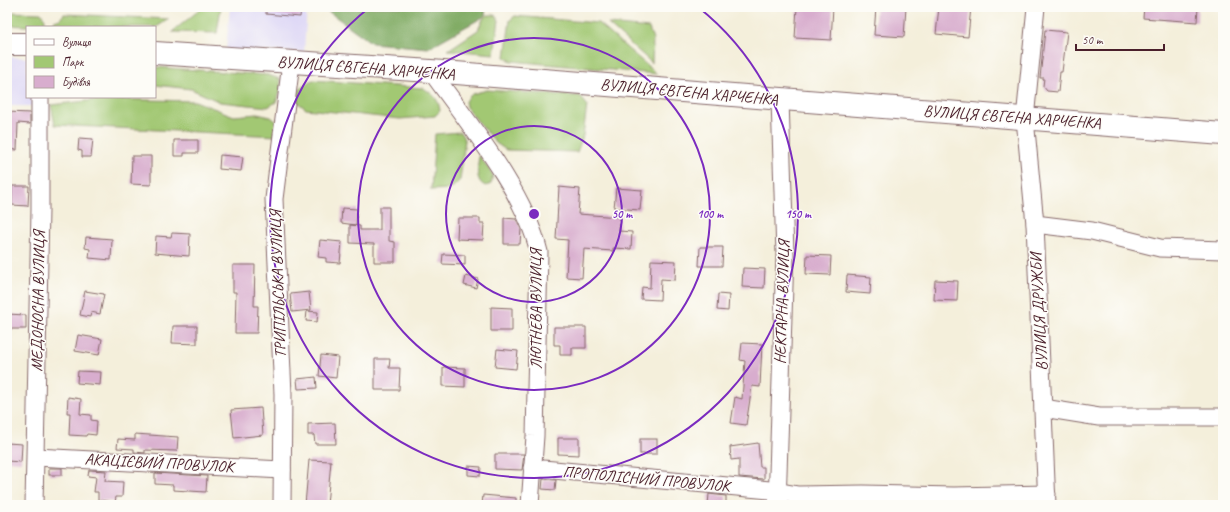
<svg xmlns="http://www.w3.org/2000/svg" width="1230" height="512" viewBox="0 0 1230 512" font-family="Caveat,sans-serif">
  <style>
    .built { fill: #dcd5f6 }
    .green { fill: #a2c873; stroke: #76744f }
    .forest { fill: #81ac65; stroke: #666648 }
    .building { fill: #d8adce }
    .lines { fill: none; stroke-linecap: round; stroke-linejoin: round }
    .minor-casing { stroke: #866869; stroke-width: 19 }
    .major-casing { stroke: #866869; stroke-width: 24 }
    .minor { stroke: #fff; stroke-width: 17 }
    .major { stroke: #fff; stroke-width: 22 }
    .ring { fill: none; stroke: #7b2cbf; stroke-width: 2 }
    .labels { text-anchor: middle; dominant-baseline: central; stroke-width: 3; stroke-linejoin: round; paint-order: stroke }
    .street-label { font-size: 16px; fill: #4a1f2b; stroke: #fdfcf7 }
    .centre { fill: #7b2cbf; stroke: #fdfcf7; stroke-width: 2 }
    .ring-label { font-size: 12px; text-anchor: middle; font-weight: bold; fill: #7b2cbf; stroke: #fdfcf7; stroke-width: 3; stroke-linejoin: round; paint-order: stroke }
  </style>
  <rect width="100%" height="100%" fill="#fdfcf7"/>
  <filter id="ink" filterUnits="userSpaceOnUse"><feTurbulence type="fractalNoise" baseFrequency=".025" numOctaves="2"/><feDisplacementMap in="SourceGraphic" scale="8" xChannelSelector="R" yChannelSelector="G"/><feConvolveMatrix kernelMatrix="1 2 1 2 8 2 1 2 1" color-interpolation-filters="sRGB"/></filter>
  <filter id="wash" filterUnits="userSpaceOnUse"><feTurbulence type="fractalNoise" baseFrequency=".012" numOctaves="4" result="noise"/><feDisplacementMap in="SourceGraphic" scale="16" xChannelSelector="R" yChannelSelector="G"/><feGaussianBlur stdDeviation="0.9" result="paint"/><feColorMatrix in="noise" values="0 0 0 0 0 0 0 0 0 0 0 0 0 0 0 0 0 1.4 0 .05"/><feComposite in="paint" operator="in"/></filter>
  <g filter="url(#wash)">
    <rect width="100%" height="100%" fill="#f4efdb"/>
    <g class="built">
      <polygon points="230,7 307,7 304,52 226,50"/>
      <polygon points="7,57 27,58 27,97 32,97 32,106 7,106"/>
    </g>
    <g class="green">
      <polygon points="203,7 221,7 217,33 172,32"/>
      <polygon points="7,12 41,13 45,19 44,27 7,25"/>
      <polygon points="64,14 169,19 155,28 155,27 54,27 54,21 60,19"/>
      <polygon points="488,15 495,15 499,20 494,54 448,50 478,30 483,19"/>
      <polygon points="515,16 598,23 657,74 511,61 505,57 510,20"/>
      <polygon points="608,24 649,28 653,40 652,63"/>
      <polygon points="155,67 268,75 280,79 281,90 276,102 268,107 220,102 191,89 155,85"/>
      <path d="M313 80 423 88C432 93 439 99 440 111L435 116 400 119 306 109 296 101C298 90 302 84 313 80Z"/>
      <polygon points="487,90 580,96 587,105 583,136 577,152 506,150 496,143 466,107 465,101 472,94"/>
      <polygon points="103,99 195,101 234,116 257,114 271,117 278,123 277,136 55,125 51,105"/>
      <polygon points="460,132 465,140 460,180 451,189 431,190 435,134"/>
      <path d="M479 155 493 175 491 184 486 186C474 182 478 166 479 155Z"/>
    </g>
    <polygon class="forest" points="322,7 486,7 485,16 428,48 372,43"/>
    <g id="blocks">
      <g class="building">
        <polygon points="266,7 301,7 300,17 266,14"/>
        <polygon points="797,7 833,7 831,40 795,38"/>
        <polygon points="876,7 906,7 904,37 874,35"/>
        <polygon points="939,7 971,7 968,37 936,34"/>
        <polygon points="1144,7 1198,7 1197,22 1143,18"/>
        <polygon points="1045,30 1067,32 1062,72 1060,72 1058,92 1047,91 1043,86 1044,78 1040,78"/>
        <polygon points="7,112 30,113 30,124 18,123 17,150 7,149"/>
        <polygon points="79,138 93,139 91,157 82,157 82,151 78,150"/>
        <polygon points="174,140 198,140 198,153 184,153 184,156 174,156"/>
        <polygon points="220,155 243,157 241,171 219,169"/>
        <polygon points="132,156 151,156 151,185 131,184"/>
        <polygon points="12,186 29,186 28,206 12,205"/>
        <polygon points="559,187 580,189 578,214 620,217 619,231 632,232 631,249 613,248 613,251 584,249 582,278 566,277 568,240 556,239"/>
        <polygon points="616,188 642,190 640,210 614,208"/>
        <polygon points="380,207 389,207 389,241 395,242 395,262 374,262 374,244 350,243 350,225 360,226 360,230 380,230"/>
        <polygon points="342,208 357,209 356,225 341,223"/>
        <polygon points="458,218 480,218 480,223 484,223 483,240 457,239"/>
        <polygon points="504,218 516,219 521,229 520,244 504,244"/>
        <polygon points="172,233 190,234 189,256 155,253 156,236 171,237"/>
        <polygon points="86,237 112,239 111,260 89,258 90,249 85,248"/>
        <polygon points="320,240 342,242 340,263 326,262 326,258 318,257"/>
        <polygon points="700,247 723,247 722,266 699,266"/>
        <polygon points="443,254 465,255 465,265 442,264"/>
        <polygon points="807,255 831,256 830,275 806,274"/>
        <polygon points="651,260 676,261 675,280 661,279 660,300 641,299 642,287 650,288"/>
        <polygon points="233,265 255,265 254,306 258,306 257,333 235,333 236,292 233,292"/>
        <polygon points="743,268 765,269 764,288 742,287"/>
        <polygon points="847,275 871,277 870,294 846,292"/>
        <polygon points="466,276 478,279 476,288 464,285"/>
        <polygon points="935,280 958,281 957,301 934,300"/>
        <polygon points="85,291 104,294 100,314 91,312 90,317 80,315"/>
        <polygon points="309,292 311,310 292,312 290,294"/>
        <polygon points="718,294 729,295 728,311 717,310"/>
        <polygon points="491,307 512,308 512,331 491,331"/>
        <polygon points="307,311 318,312 317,322 306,321"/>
        <polygon points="7,314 26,315 26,329 7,329"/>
        <polygon points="173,326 197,326 197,344 172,343"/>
        <polygon points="554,327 586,327 586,348 572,348 572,355 560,355 560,345 554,345"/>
        <polygon points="78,335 102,339 99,355 75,351"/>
        <polygon points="742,343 762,344 760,387 752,386 746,425 731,423 735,397 742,399 745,361 740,360"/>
        <polygon points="497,349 518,351 516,369 495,367"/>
        <polygon points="321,355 338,357 336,378 319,376"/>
        <polygon points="375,359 390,359 389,368 400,368 399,390 375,390"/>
        <polygon points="443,367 465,368 465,387 443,386"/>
        <polygon points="78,371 101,372 100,385 77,383"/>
        <polygon points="316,377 317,388 298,389 297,379"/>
        <polygon points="68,397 81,399 80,414 91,415 91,420 97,421 96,435 87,434 86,436 69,435 70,413 67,413"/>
        <polygon points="261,408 263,435 234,438 231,410"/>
        <polygon points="335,423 336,444 315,444 314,435 308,435 308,424"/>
        <polygon points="135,434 178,437 177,451 145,450 145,453 134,452 134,449 117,448 118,439 135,440"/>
        <polygon points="558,438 579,438 579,455 558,454"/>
        <rect x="640" y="439" width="17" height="15"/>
        <polygon points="7,443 22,444 21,462 7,461"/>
        <polygon points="758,443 760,467 764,467 764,479 739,477 739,459 731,460 730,447"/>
        <polygon points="495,454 524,454 522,470 495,469"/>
        <polygon points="309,460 331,461 327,505 305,505"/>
        <polygon points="468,466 481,467 480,476 468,475"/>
        <rect x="49" y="468" width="13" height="7"/>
        <polygon points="89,470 106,471 105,481 123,482 122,497 116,497 115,502 98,500 98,492 94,492 96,477 88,476"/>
        <polygon points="155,473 207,476 206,492 173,490 173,485 155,484"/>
        <polygon points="543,479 556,480 555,490 542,489"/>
        <polygon points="709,494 726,496 726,505 708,505"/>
        <polygon points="483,495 516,498 516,505 482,505"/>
      </g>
    </g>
  </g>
  <g filter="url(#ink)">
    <use href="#blocks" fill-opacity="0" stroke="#866869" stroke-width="1"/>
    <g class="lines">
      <g class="minor-casing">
        <g id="minor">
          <polyline points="1036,7 1025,119 1035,224 1047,505"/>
          <path d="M431 71C468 123 524 190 539 252L535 436 530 505"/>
          <polyline points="1035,224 1092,231 1160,248 1223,250"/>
          <polyline points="1043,408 1099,417 1223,417"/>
          <polyline points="36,457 282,470"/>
          <polyline points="532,468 770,490 798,495 863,494 954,496 1047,494"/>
          <polyline points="34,505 40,210 40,97"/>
          <polyline points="282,505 283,394 274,199 291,63"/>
          <polyline points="777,505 785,254 780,100"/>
        </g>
      </g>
      <g class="major-casing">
        <g id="major">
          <polyline points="7,44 27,44"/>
          <polyline points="155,53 431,71 1223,134"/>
        </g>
      </g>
      <use href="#minor" class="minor"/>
      <use href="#major" class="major"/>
    </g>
  </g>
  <g class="ring">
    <circle cx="534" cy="214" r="88"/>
    <circle cx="534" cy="214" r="176"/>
    <path d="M698 7A264 264 0 1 1 370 7"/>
  </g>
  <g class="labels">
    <g class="street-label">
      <text transform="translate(366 68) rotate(4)">ВУЛИЦЯ ЄВГЕНА ХАРЧЕНКА</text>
      <text transform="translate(689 92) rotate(5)">ВУЛИЦЯ ЄВГЕНА ХАРЧЕНКА</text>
      <text transform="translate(1012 117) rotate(4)">ВУЛИЦЯ ЄВГЕНА ХАРЧЕНКА</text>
      <text transform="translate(278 284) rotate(-92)">ТРИПІЛЬСЬКА ВУЛИЦЯ</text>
      <text transform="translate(38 301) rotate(-89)">МЕДОНОСНА ВУЛИЦЯ</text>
      <text transform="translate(782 302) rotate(-88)">НЕКТАРНА ВУЛИЦЯ</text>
      <text transform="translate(536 309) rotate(-90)">ЛЮТНЕВА ВУЛИЦЯ</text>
      <text transform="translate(1039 312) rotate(-93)">ВУЛИЦЯ ДРУЖБИ</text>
      <text transform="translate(159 463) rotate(3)">АКАЦІЄВИЙ ПРОВУЛОК</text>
      <text transform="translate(646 479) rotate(5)">ПРОПОЛІСНИЙ ПРОВУЛОК</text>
    </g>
  </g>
  <circle cx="534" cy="214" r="6" class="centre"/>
  <g class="ring-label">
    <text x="622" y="218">50 m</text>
    <text x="710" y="218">100 m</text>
    <text x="798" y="218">150 m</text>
  </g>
  <rect width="1230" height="512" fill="none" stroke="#fdfcf7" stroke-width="24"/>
  <rect x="26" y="26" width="130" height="72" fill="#fdfcf7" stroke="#b5a4a5"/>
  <rect x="34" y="39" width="20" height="6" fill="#ffffff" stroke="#b5a4a5"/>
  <text x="62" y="46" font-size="12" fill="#4a1f2b">Вулиця</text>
  <rect x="34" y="56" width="20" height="12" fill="#a2c873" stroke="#b5a4a5"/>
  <text x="62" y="66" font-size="12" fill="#4a1f2b">Парк</text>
  <rect x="34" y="76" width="20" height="12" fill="#d8adce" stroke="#b5a4a5"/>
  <text x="62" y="86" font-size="12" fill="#4a1f2b">Будівля</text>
  <path d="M1076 44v6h88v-6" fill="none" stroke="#4a1f2b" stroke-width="2"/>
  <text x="1082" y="44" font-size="12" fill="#4a1f2b" stroke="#fdfcf7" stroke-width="3" paint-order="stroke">50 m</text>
</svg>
